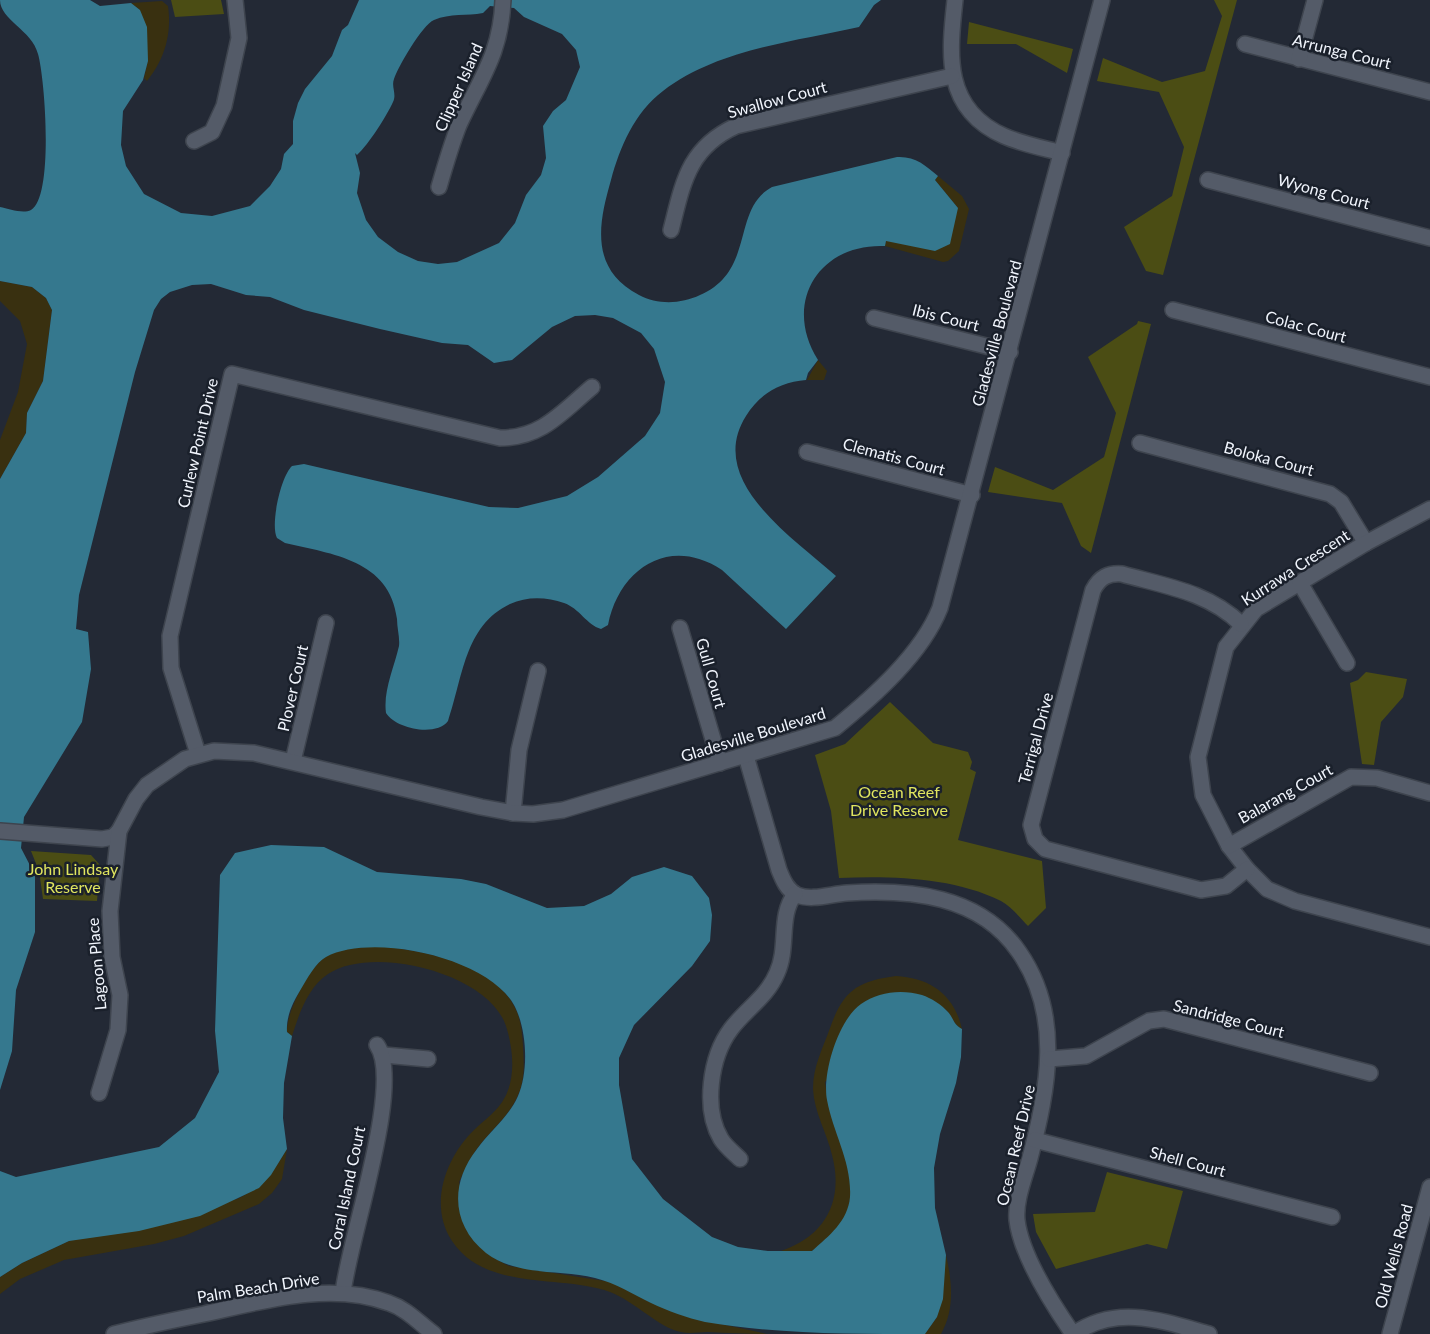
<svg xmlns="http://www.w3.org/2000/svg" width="1430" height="1334" viewBox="0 0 1430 1334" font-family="Lato,sans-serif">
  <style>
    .green { fill: #4b4d14 }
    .sand { fill: #393010 }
    .water { fill: #35788e; fill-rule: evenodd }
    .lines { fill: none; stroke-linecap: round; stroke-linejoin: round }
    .minor-casing { stroke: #3e444e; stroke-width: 18 }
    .minor { stroke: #545b68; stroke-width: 15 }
    .labels { text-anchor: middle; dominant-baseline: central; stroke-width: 5; stroke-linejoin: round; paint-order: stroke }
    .street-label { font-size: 16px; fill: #f1f5fd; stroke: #1a202b }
    .park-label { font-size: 16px; fill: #e0e55f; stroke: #1a202b }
  </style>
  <rect width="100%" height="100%" fill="#232935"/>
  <g class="green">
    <polygon points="171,0 221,0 224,14 175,17"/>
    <polygon points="1214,0 1237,0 1163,275 1146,271 1124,227 1172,196 1184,147 1159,92 1097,81 1103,58 1162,82 1205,71 1222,16"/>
    <polygon points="969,22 1073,49 1067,73 1016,44 967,44"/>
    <polygon points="1138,321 1151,324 1091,553 1081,546 1062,503 988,492 995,467 1053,490 1104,457 1116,413 1088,357 1137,324"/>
    <polygon points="1366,672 1407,679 1403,697 1381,722 1374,765 1362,764 1350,683 1358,680"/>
    <path d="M890 702 933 743 968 752 972 762 970 769 976 772 958 840 1042 861 1046 908 1028 926C1020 918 1012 907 1001 901 952 877 892 876 839 878L831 811 815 755 845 744Z"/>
    <polygon points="31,851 91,855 100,865 97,901 43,899 39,871"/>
    <polygon points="1107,1172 1183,1191 1167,1249 1147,1244 1056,1269 1036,1232 1033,1214 1095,1212"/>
  </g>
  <g class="sand">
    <path d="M162 1 168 6C172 33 165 59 147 81L144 78 148 60 140 10 131 3Z"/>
    <polygon points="938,176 962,196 969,209 959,251 948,261 943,262 885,246 886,241 958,208 935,180"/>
    <polygon points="0,281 32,287 46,298 52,310 43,381 27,413 26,433 0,479 0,440 18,392 27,344 20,321 0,301"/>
    <polygon points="818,360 827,371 824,380 807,380"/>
    <path d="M385 947C427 951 493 965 514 1006 521 1018 522 1032 523 1046 524 1063 525 1080 518 1095 509 1117 489 1131 476 1150 469 1160 464 1171 459 1182 469 1225 465 1245 509 1266L611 1282 650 1302 688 1317 767 1334C747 1334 728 1333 708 1332 699 1332 690 1334 681 1332 659 1328 636 1302 610 1292 561 1274 486 1292 452 1241 428 1205 446 1157 474 1130 485 1119 498 1111 505 1097 516 1076 513 1048 506 1026 489 973 372 944 328 974 308 987 299 1014 292 1036L287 1032C286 1013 309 968 325 957 342 946 365 947 385 947Z"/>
    <path d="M896 976C930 978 954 994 962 1029 953 1024 953 1018 947 1011 940 1004 931 1000 922 995L825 1082C829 1121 863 1176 847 1213 840 1229 825 1240 812 1251H781C826 1236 844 1200 832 1155 827 1133 814 1112 813 1089 813 1066 823 1048 830 1028 843 991 857 981 896 976Z"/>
    <path d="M287 1149 282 1179 272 1193 259 1204 184 1236 154 1244 64 1260 20 1279 0 1294V1277L22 1263 69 1241 237 1199C264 1185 272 1174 287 1149Z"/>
    <path d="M946 1255C952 1282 955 1309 941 1334H925L937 1317Z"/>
  </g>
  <g class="water">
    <path d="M0 0H90L100 6 131 3 140 10 147 27 148 61 143 80 123 111 121 145 126 166 144 194 181 213 212 216 250 206 270 186 281 169 284 154 293 144V121L298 103 305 89 332 56 342 30 348 25 359 0H881L874 5 859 27C793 42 718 49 663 91 634 113 620 147 611 180 598 225 590 269 639 295 658 305 681 304 700 295 756 271 731 209 772 187L897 157C915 156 925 165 938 176L935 180 958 208 950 244 935 251 886 241 885 246C819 243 782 303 818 360L808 373 806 380C781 382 760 393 746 416 705 481 794 538 836 576L786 629 722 570C669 535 619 569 608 625L601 629C587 625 579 608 564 603 547 597 527 596 510 604 464 626 463 678 448 721 436 737 396 729 386 713 383 691 394 668 399 646 400 638 397 628 397 619 390 560 332 554 285 543L277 538C270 525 281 476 292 466L304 464 489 507 518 508 567 496 598 477 645 436 660 413 665 382 654 349 641 333 613 318 595 315 575 316 552 327 512 360 494 363 468 345 442 343 380 329 304 310 270 297 246 295 211 284 192 285 170 292 161 299 154 310 135 372 79 595 76 629 88 632 91 669 82 722 24 817 21 848 35 875V932L16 990 12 1051 0 1090V479L26 433 27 413 43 381 52 310 46 298 32 287 0 281V207C9 209 23 214 31 210 54 197 45 78 38 54 32 30 0 20 0 0ZM490 6 514 8 524 17 562 34 576 50 580 67 566 100 553 111 543 126 546 158 541 175 526 195 515 223 499 243 457 262 438 264 418 261 398 252 378 237 366 220 357 193 360 173 355 153 357 155C369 144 386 117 393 102 397 94 391 87 394 79 398 67 422 25 434 20 450 13 467 16 483 13Z"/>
    <path d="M271 845 324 847 377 872 461 879 486 884 547 908 584 906 611 894 632 877 664 867 692 876 709 898 712 915 710 941 692 966 634 1025 619 1058V1085L632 1159 663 1199 712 1237 738 1247 768 1251H812C829 1236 848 1221 850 1197 852 1162 833 1133 827 1100 822 1074 838 1020 861 1004 878 992 901 989 922 995 931 998 942 1005 948 1012 954 1019 953 1024 962 1029L961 1057 956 1083 940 1134 934 1168 935 1208 946 1255 943 1299 937 1317 925 1334C852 1334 776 1334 705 1322 687 1318 668 1311 651 1303 632 1294 616 1283 595 1278 559 1269 518 1277 486 1253 451 1225 450 1183 477 1149 490 1131 509 1117 518 1096 529 1071 527 1029 514 1005 488 958 373 932 326 957 316 962 307 979 301 989 293 1002 286 1016 287 1032L292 1036 284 1083 283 1118 287 1149 271 1175 259 1188 200 1216 139 1231 69 1241 22 1263 0 1277V1171L16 1177 159 1147 195 1118 219 1072 215 1031 220 875 235 853Z"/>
  </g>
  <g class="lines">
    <g class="minor-casing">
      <g id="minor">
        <path d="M955 0C949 54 943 109 1004 136 1022 144 1043 148 1062 153"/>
        <polyline points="1245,44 1430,92"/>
        <polyline points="1299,59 1315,0"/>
        <polyline points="194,141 212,132 224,106 239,38 235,0"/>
        <polyline points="1208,180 1430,238"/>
        <path d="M439 187C445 166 451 145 459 125 480 79 501 54 503 0"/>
        <path d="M671 230C683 183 688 148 736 126L952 76"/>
        <polyline points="1173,310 1430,377"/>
        <polyline points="874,318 1010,352"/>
        <polyline points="1140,443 1330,494 1341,502 1366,543"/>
        <polyline points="807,452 972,495"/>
        <polyline points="1430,509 1366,543 1256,609 1226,647 1198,757 1203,795 1229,846 1247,869 1267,889 1295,901 1430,937"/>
        <polyline points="1300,583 1347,663"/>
        <path d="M1241 624C1208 592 1165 586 1122 574 1108 573 1100 577 1093 590L1031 825 1035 839 1045 849 1201 890 1226 886 1247 869"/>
        <polyline points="680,628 720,763"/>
        <path d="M198 754 171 668 170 636 232 374 500 438C542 438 562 412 592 387"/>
        <path d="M746 756 779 870C783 880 787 890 797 895 812 901 831 894 847 893 910 889 980 895 1019 952 1063 1015 1048 1089 1030 1158 1025 1177 1015 1200 1017 1220 1021 1255 1053 1305 1073 1334"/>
        <polyline points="293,761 326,623"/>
        <polyline points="513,813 519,750 538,671"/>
        <polyline points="0,831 102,839 113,837 119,831"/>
        <polyline points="1229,846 1351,777 1377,778 1430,793"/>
        <polyline points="384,1055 428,1059"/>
        <polyline points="1049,1059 1086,1056 1149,1021 1164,1019 1370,1073"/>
        <path d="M99 1093 118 1030 120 995 112 957 110 911 119 831 136 799 147 785 185 759 214 751 254 753 481 807 513 813 533 814 563 810 835 728C873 697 922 654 940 608L1102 0"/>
        <polyline points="1035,1140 1332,1217"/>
        <path d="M740 1159C734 1153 726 1147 721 1139 703 1109 710 1057 731 1029 746 1009 767 997 777 973 789 947 778 916 795 894"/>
        <path d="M343 1293C348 1242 404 1084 377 1045"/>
        <path d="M114 1334C144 1326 174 1320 204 1314 263 1301 330 1281 389 1303 407 1309 419 1323 434 1334"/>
        <path d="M1074 1334C1117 1304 1163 1321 1209 1334"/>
        <polyline points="1390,1334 1430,1187"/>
      </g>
    </g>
    <use href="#minor" class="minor"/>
  </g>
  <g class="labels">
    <g class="street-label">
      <text transform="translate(1342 51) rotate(14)">Arrunga Court</text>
      <text transform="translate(458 87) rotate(-66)">Clipper Island</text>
      <text transform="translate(777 99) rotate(-15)">Swallow Court</text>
      <text transform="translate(1324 191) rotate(15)">Wyong Court</text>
      <text transform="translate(946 317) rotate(14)">Ibis Court</text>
      <text transform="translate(1306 326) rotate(15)">Colac Court</text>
      <text transform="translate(996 333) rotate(-75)">Gladesville Boulevard</text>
      <text transform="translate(197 443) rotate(-77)">Curlew Point Drive</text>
      <text transform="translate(894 456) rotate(15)">Clematis Court</text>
      <text transform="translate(1269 458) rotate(15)">Boloka Court</text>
      <text transform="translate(1295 567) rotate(-33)">Kurrawa Crescent</text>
      <text transform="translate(712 673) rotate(74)">Gull Court</text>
      <text transform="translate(292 688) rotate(-77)">Plover Court</text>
      <text transform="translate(753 734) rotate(-17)">Gladesville Boulevard</text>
      <text transform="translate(1035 738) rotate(-75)">Terrigal Drive</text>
      <text transform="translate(1285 793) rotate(-29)">Balarang Court</text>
      <text transform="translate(96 964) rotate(-95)">Lagoon Place</text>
      <text transform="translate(1229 1018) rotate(14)">Sandridge Court</text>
      <text transform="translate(1015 1145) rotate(-77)">Ocean Reef Drive</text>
      <text transform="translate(1188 1161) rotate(15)">Shell Court</text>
      <text transform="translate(346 1188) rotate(-78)">Coral Island Court</text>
      <text transform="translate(1393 1256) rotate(-75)">Old Wells Road</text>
      <text transform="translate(258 1287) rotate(-9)">Palm Beach Drive</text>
    </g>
    <g class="park-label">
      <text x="899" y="791">Ocean Reef<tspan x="899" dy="18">Drive Reserve</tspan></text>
      <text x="73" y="868">John Lindsay<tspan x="73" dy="18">Reserve</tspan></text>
    </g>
  </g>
</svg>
